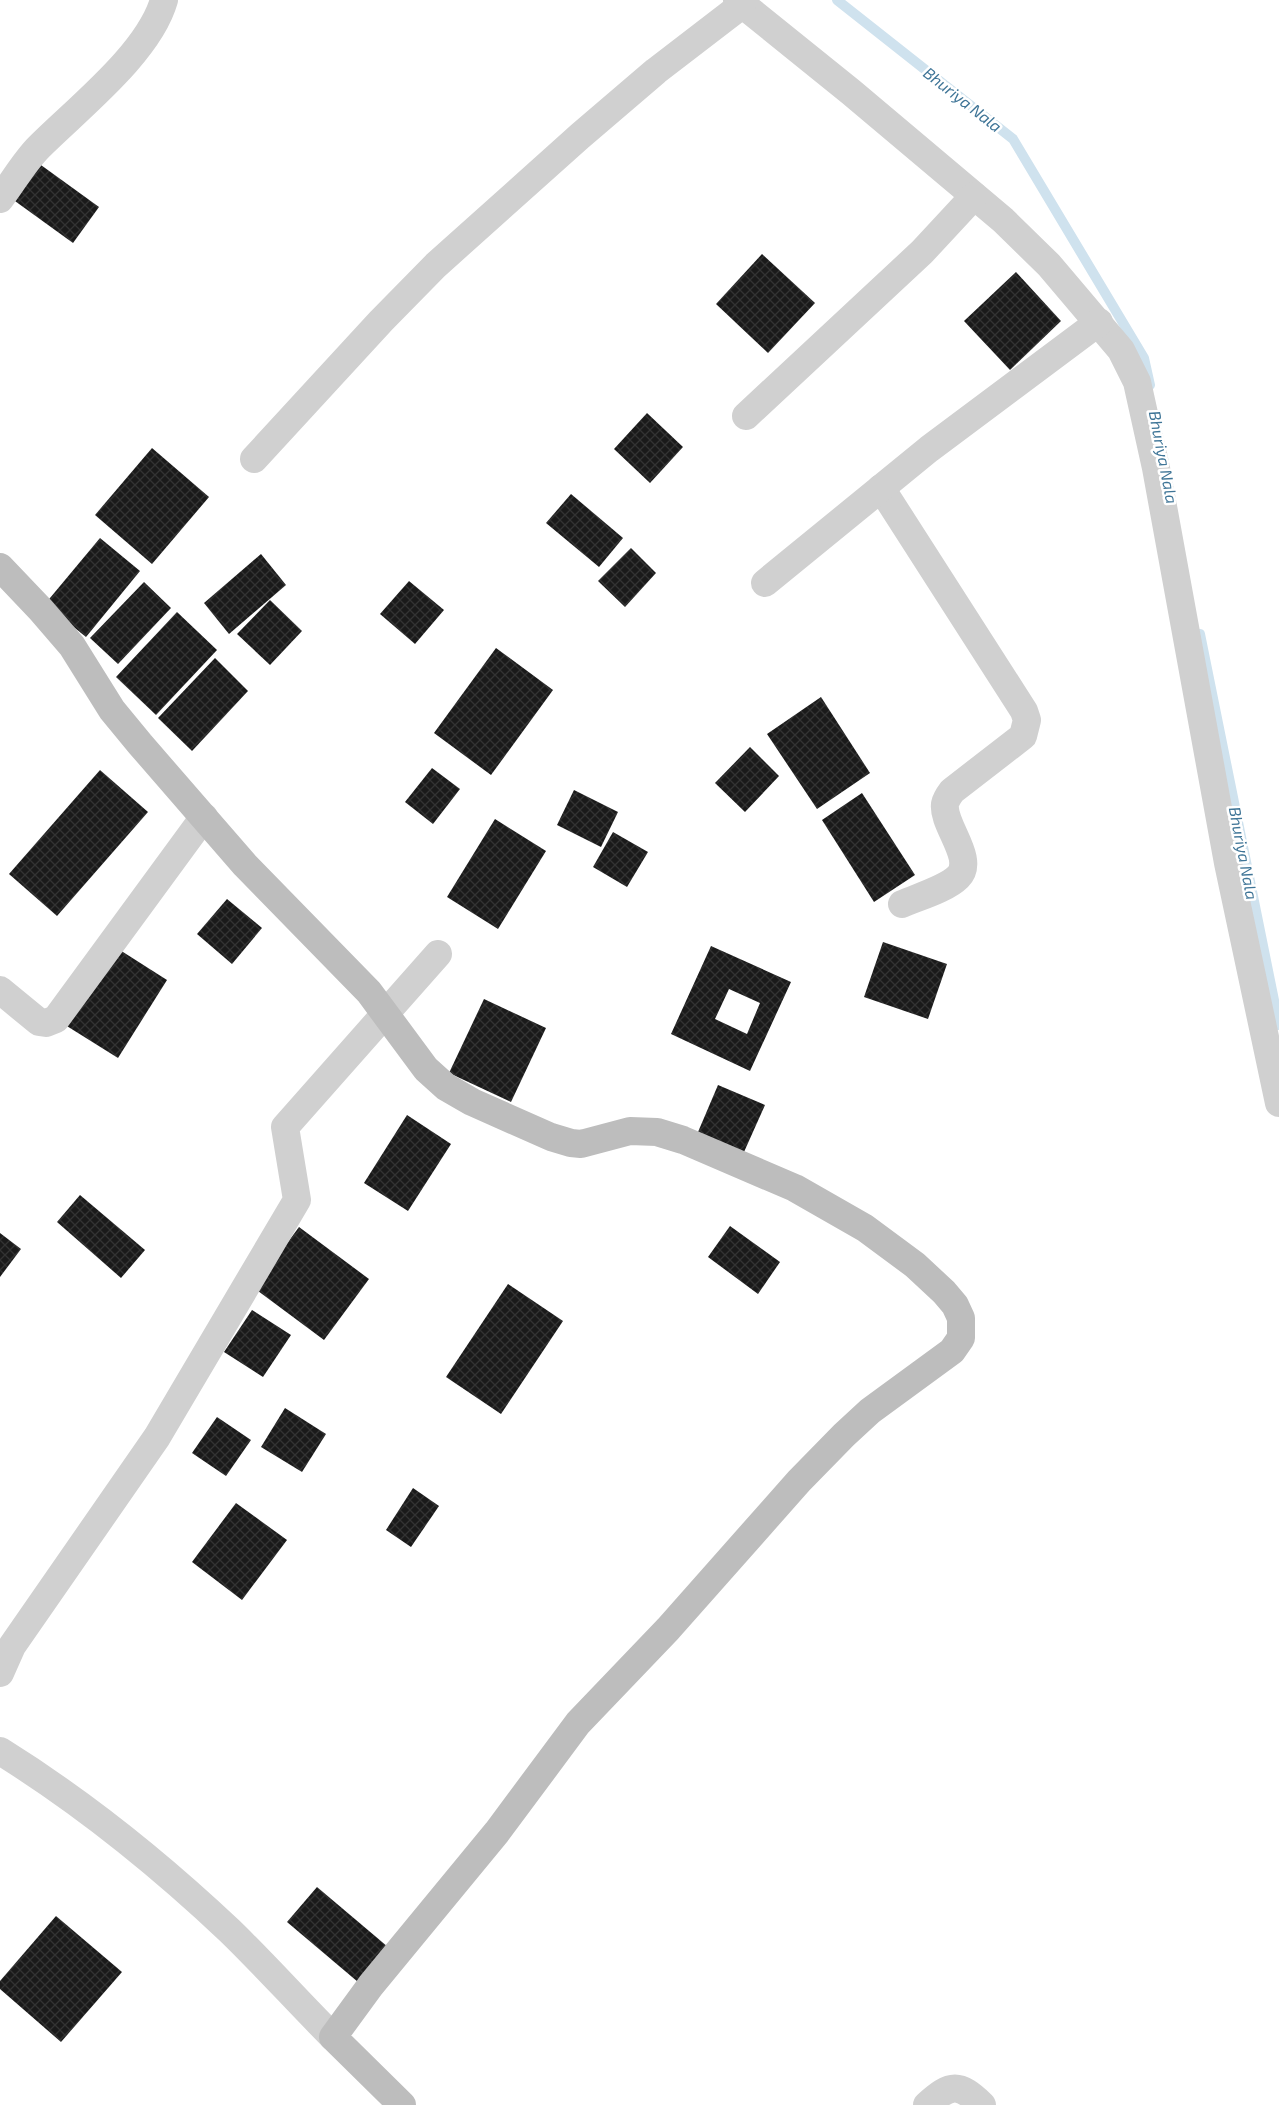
<svg xmlns="http://www.w3.org/2000/svg" width="1279" height="2105" viewBox="0 0 1279 2105" font-family="'Exo 2',sans-serif">
  <style>
    .lines { fill: none; stroke-linecap: round; stroke-linejoin: round }
    .stream { stroke: #cfe2ee; stroke-width: 10 }
    .building { fill: url(#building-cross-hatch); fill-rule: evenodd }
    .street { stroke: #d0d0d0; stroke-width: 28 }
    .secondary { stroke: #bdbdbd; stroke-width: 28 }
    .labels { text-anchor: middle; dominant-baseline: central; stroke-width: 5; stroke-linejoin: round; paint-order: stroke }
    .water-label { font-size: 16px; font-style: italic; fill: #3f7597; stroke: #fff }
  </style>
  <defs>
    <pattern id="building-cross-hatch" width="8" height="8" patternUnits="userSpaceOnUse" patternTransform="scale(1.25)"><rect width="8" height="8" fill="#1a1a1a"/><path d="M0 0l8 8M0 8l8-8" fill="none" stroke="#333"/></pattern>
  </defs>
  <rect width="100%" height="100%" fill="#fff"/>
  <g class="lines">
    <g class="stream">
      <polyline points="837,0 1013,139 1144,358 1150,385"/>
      <polyline points="1200,634 1279,1025"/>
    </g>
  </g>
  <g class="building">
    <polygon points="34,160 99,207 73,243 8,196"/>
    <polygon points="762,254 815,303 768,353 716,304"/>
    <polygon points="1016,272 1061,321 1010,370 964,321"/>
    <polygon points="647,413 683,447 650,483 614,449"/>
    <polygon points="152,448 209,497 152,564 95,515"/>
    <polygon points="571,494 623,538 599,567 546,523"/>
    <polygon points="100,538 140,571 86,637 45,604"/>
    <polygon points="631,548 656,573 625,607 598,581"/>
    <polygon points="261,554 286,585 229,634 204,603"/>
    <polygon points="409,581 444,610 415,644 380,614"/>
    <polygon points="144,582 171,608 118,664 90,638"/>
    <polygon points="270,600 302,631 270,665 237,634"/>
    <polygon points="177,612 217,650 156,715 116,677"/>
    <polygon points="496,648 553,690 491,775 434,733"/>
    <polygon points="215,658 248,691 192,751 158,718"/>
    <polygon points="821,697 870,773 817,809 767,734"/>
    <polygon points="750,747 779,776 745,812 715,783"/>
    <polygon points="432,768 460,789 433,824 405,802"/>
    <polygon points="100,770 148,812 57,916 9,874"/>
    <polygon points="574,790 618,812 601,847 557,825"/>
    <polygon points="862,793 915,875 874,902 822,820"/>
    <polygon points="495,819 546,851 498,929 447,897"/>
    <polygon points="613,832 648,852 627,887 593,867"/>
    <polygon points="227,899 262,928 232,964 197,934"/>
    <polygon points="883,942 947,964 928,1019 864,997"/>
    <polygon points="112,945 167,980 118,1058 62,1023"/>
    <path d="M711 946 791 982 750 1071 671 1034ZM729 989 760 1003 747 1034 715 1019Z"/>
    <polygon points="484,999 546,1028 511,1102 449,1073"/>
    <polygon points="718,1085 765,1105 744,1152 698,1132"/>
    <polygon points="407,1115 451,1144 408,1211 364,1183"/>
    <polygon points="80,1195 145,1250 121,1278 57,1222"/>
    <polygon points="730,1226 780,1262 758,1294 708,1257"/>
    <polygon points="299,1227 369,1279 324,1340 254,1288"/>
    <polygon points="0,1233 21,1249 0,1277"/>
    <polygon points="508,1284 563,1321 501,1414 446,1377"/>
    <polygon points="252,1310 291,1335 263,1377 224,1352"/>
    <polygon points="285,1408 326,1434 302,1472 261,1447"/>
    <polygon points="217,1417 251,1440 226,1476 192,1453"/>
    <polygon points="413,1488 439,1506 411,1547 386,1530"/>
    <polygon points="236,1503 287,1540 242,1600 192,1562"/>
    <polygon points="317,1887 388,1947 358,1982 287,1922"/>
    <polygon points="56,1916 122,1972 61,2042 0,1989 0,1981"/>
  </g>
  <g class="lines">
    <g class="street">
      <polyline points="737,0 851,92 1003,220 1049,265 1121,350 1137,382 1156,468 1228,863 1279,1103"/>
      <path d="M0 199C13 182 24 162 39 147 78 108 149 53 164 0"/>
      <polyline points="746,416 922,252 974,196"/>
      <polyline points="254,459 381,321 436,265 580,136 656,71 742,5"/>
      <path d="M881 488 1024 711 1027 720 1023 736 952 791C949 795 946 799 945 804 942 825 976 859 958 877 946 889 918 897 902 904"/>
      <polyline points="765,583 929,449 1099,322"/>
      <polyline points="0,990 39,1022 46,1023 56,1019 204,817"/>
      <polyline points="0,1673 12,1646 157,1437 297,1200 285,1127 438,954"/>
      <path d="M0 1751C82 1802 159 1864 230 1931 265 1965 298 2002 333 2037"/>
      <path d="M927 2105C951 2083 959 2083 982 2105"/>
    </g>
    <polyline class="secondary" points="0,567 41,610 72,646 112,710 140,744 245,865 369,992 426,1069 446,1087 472,1102 551,1137 571,1143 581,1144 630,1131 657,1132 683,1140 795,1188 865,1228 915,1265 944,1292 955,1305 961,1318 961,1338 952,1351 870,1411 844,1435 799,1481 668,1629 578,1723 497,1832 371,1985 333,2037 402,2105"/>
  </g>
  <g class="labels">
    <g class="water-label">
      <text transform="translate(963 99) rotate(38)">Bhuriya Nala</text>
      <text transform="translate(1164 457) rotate(79)">Bhuriya Nala</text>
      <text transform="translate(1244 853) rotate(79)">Bhuriya Nala</text>
    </g>
  </g>
</svg>
